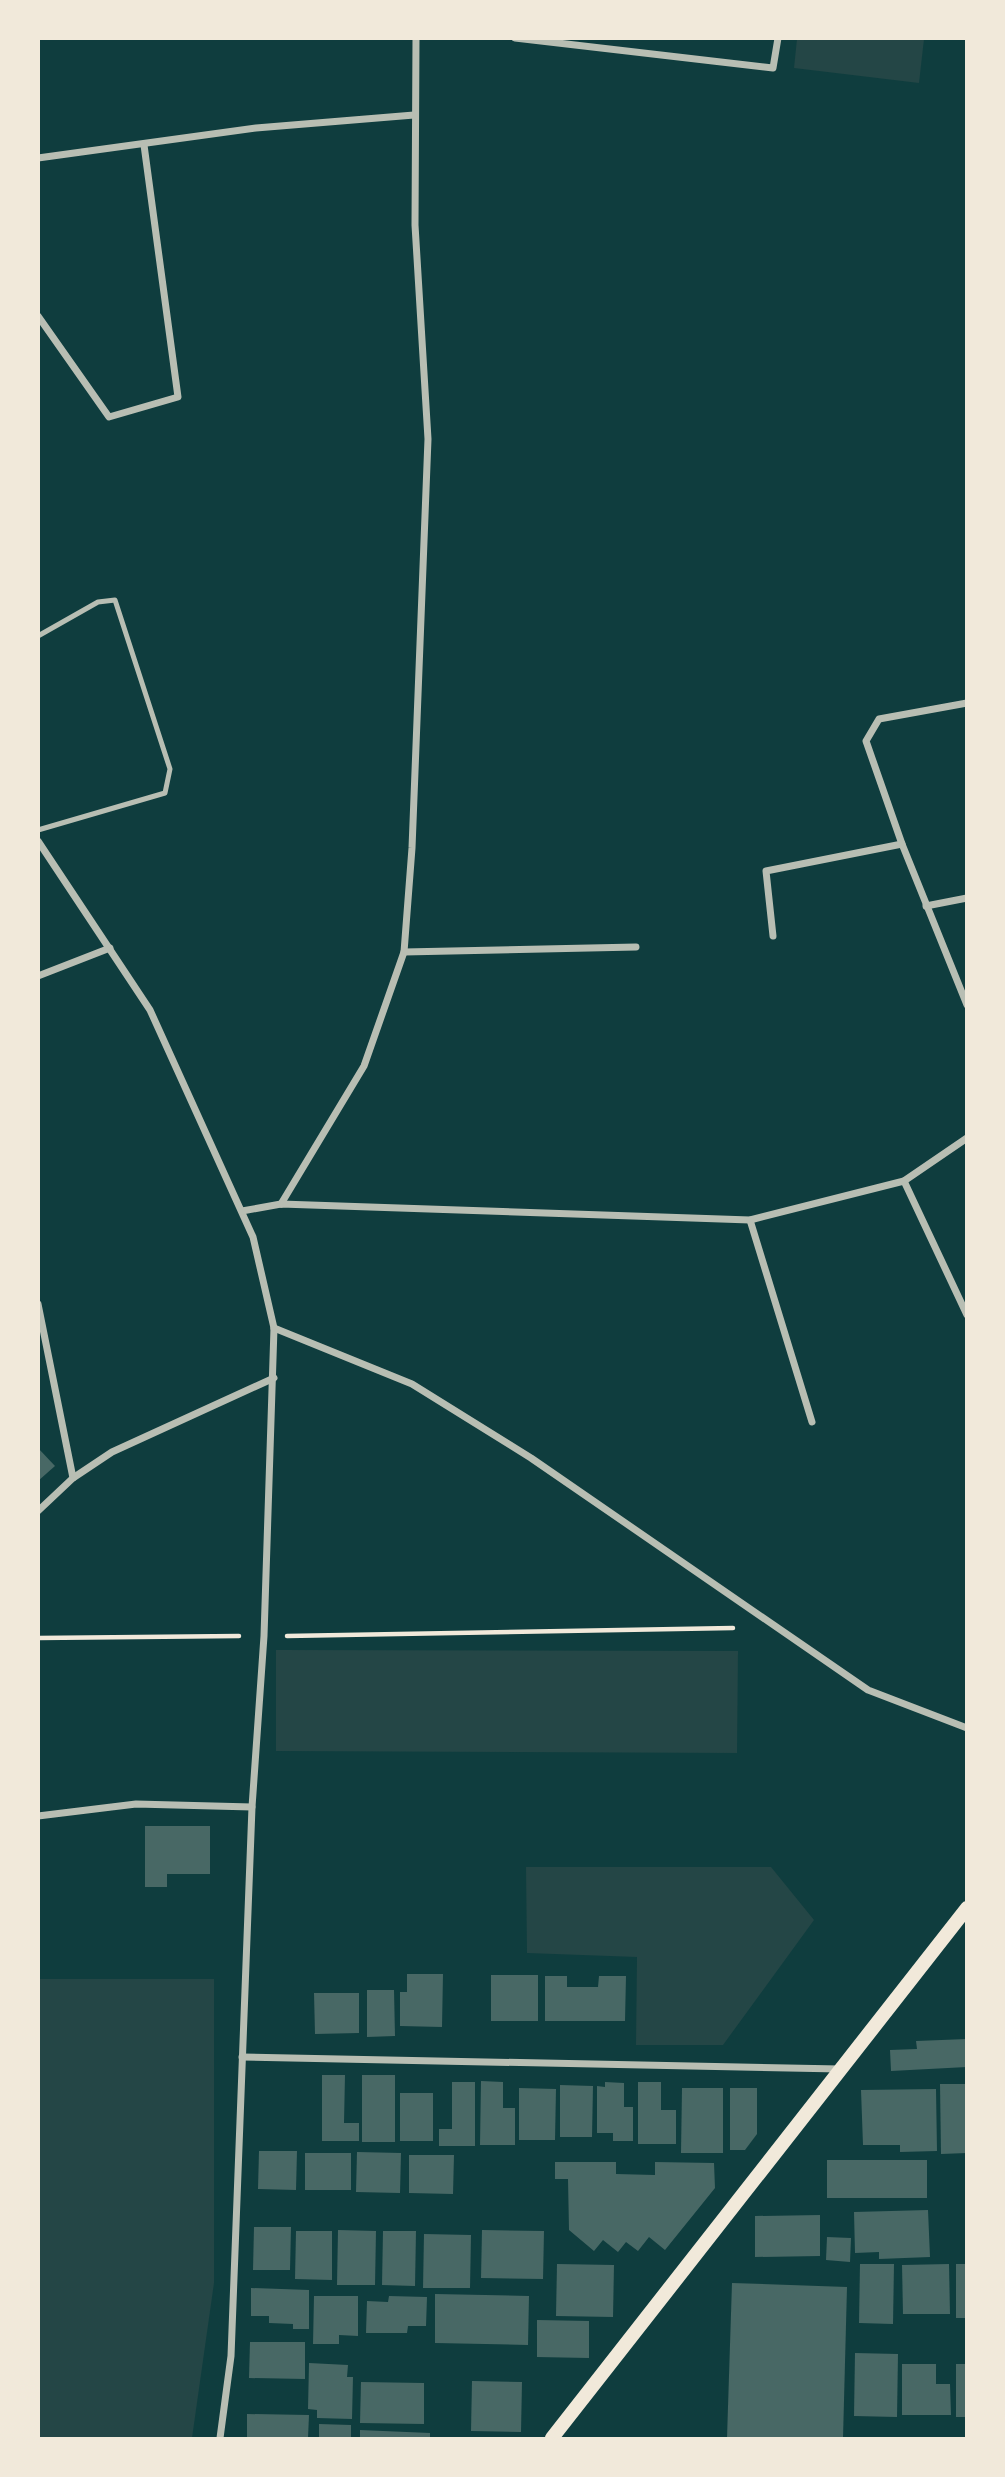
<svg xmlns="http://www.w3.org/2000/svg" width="1005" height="2477" viewBox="0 0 1005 2477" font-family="'Public Sans',sans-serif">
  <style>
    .green { fill: #244646 }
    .building { fill: #486865 }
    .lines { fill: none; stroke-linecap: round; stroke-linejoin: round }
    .path { stroke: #f1e9da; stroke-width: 4.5 }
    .service { stroke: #b8beb3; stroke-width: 5 }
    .minor { stroke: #b8beb3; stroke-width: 7 }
    .secondary { stroke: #f1e9da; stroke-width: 14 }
  </style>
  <rect width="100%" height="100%" fill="#0f3d3e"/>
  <g class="green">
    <polygon points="797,39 924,39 919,83 794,68"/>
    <polygon points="276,1650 738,1651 737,1753 276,1751"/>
    <polygon points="526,1867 771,1867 814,1920 723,2045 636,2045 637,1957 527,1953"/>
    <polygon points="39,1979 214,1979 214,2283 192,2438 39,2438"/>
  </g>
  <g class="building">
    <polygon points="38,1448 55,1466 38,1481"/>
    <polygon points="145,1826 210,1826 210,1874 167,1874 167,1887 145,1887"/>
    <polygon points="407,1974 443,1974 442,2027 400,2026 400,1992 407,1992"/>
    <rect x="491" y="1975" width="47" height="46"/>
    <polygon points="545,1976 567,1976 567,1987 598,1987 599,1976 626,1976 625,2021 545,2021"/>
    <polygon points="367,1990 394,1990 395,2036 367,2037"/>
    <polygon points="314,1993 359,1993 359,2033 315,2034"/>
    <polygon points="967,2039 967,2067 891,2071 890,2050 917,2049 916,2041"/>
    <polygon points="322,2075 345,2075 344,2123 359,2123 359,2141 322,2141"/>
    <rect x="362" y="2075" width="33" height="67"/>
    <polygon points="481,2081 503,2082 503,2108 515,2108 515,2145 480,2145"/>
    <polygon points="452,2082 475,2082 475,2146 439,2146 439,2129 452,2129"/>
    <polygon points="605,2082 624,2083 624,2107 633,2107 633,2141 613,2141 613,2133 597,2133 597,2086 605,2087"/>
    <polygon points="638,2082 661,2082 661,2110 676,2110 676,2144 638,2144"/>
    <polygon points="940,2084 966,2084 967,2153 941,2154"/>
    <polygon points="560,2085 593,2086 592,2137 560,2137"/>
    <polygon points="519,2088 556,2089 555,2140 519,2140"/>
    <polygon points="682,2088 723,2088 723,2153 681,2153"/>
    <polygon points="730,2088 757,2088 757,2134 745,2150 730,2150"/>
    <polygon points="936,2089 937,2151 900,2152 900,2145 863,2145 861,2090"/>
    <rect x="400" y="2093" width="33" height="48"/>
    <polygon points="259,2151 297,2151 296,2190 258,2189"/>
    <polygon points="357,2152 401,2153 400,2193 356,2192"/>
    <rect x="305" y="2153" width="46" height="37"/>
    <polygon points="409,2155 454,2155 453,2194 409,2193"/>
    <rect x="827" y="2160" width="100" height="38"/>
    <polygon points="555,2162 616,2162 616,2174 655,2175 655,2162 714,2163 715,2188 665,2250 649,2237 638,2251 626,2242 618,2252 603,2240 594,2251 569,2230 568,2179 555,2179"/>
    <polygon points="928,2210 930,2257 879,2259 879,2252 855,2253 854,2212"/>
    <polygon points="820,2215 820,2256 755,2257 755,2216"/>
    <polygon points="254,2227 291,2227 290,2270 253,2270"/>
    <polygon points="338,2230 376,2231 375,2285 337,2285"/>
    <polygon points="482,2230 544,2231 543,2279 481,2278"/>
    <polygon points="296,2231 332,2231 332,2280 295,2279"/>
    <polygon points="383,2231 416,2231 415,2286 382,2285"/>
    <polygon points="424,2234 471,2235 470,2288 423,2288"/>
    <polygon points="827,2237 851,2238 850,2262 826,2260"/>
    <polygon points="557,2264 614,2265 613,2317 556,2316"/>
    <polygon points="860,2264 894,2264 893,2324 859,2323"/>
    <polygon points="949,2264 950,2314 903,2314 902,2265"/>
    <rect x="956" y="2264" width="11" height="54"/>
    <polygon points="732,2283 847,2287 843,2438 727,2438"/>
    <polygon points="251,2288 309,2290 309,2329 293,2329 293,2324 269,2323 269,2316 251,2316"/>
    <polygon points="435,2294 529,2296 528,2345 435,2343"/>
    <polygon points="314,2296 358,2296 358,2336 339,2335 339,2344 313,2344"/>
    <polygon points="389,2296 427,2297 426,2326 408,2326 407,2333 366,2333 367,2301 388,2302"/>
    <polygon points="537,2320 589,2321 589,2358 537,2357"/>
    <polygon points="250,2342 305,2342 305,2379 249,2378"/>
    <polygon points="855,2353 898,2354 897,2417 854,2416"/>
    <polygon points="309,2363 348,2365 347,2377 353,2377 352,2419 317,2418 317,2410 308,2409"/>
    <polygon points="902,2364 936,2364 936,2384 950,2384 951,2415 902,2415"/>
    <rect x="956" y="2364" width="11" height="53"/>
    <polygon points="472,2381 522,2382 521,2432 471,2431"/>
    <polygon points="361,2382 424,2383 424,2424 360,2423"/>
    <polygon points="247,2414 309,2415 308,2438 247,2438"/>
    <polygon points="319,2424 351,2425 351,2438 319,2438"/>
    <polygon points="360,2430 430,2433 430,2438 360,2438"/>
  </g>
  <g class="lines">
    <g class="path">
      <polyline points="287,1636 733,1628"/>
      <polyline points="38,1638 239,1636"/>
    </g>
    <polyline class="service" points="38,636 98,602 115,600 170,769 165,793 38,830"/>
    <g class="minor">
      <polyline points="515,38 773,68 778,38"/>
      <polyline points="38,158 256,128 414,115"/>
      <polyline points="38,316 109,417 178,397 144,145"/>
      <polyline points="967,703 879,719 866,741 902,844 967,1005"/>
      <polyline points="38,841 150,1010 253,1237 274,1328 264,1636 252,1807 231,2356 220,2438"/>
      <polyline points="926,906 967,898"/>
      <polyline points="773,936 766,871 902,844"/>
      <polyline points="404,952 636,947"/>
      <polyline points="38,976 110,948"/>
      <polyline points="904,1181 967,1315"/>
      <polyline points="281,1204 364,1066 404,952 412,848 428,439 415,225 416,38"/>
      <polyline points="242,1211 281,1204 750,1220 904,1181 967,1138"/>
      <polyline points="750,1220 812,1422"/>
      <polyline points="38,1304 73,1478"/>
      <polyline points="274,1328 412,1384 531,1458 868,1690 967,1728"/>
      <polyline points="38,1511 73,1478 112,1452 274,1378"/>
      <polyline points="38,1816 136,1804 252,1807"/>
      <polyline points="242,2057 840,2069"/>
    </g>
    <polyline class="secondary" points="552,2438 967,1908"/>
  </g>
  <rect width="1005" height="2477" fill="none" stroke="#f1e9da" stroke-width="80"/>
</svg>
